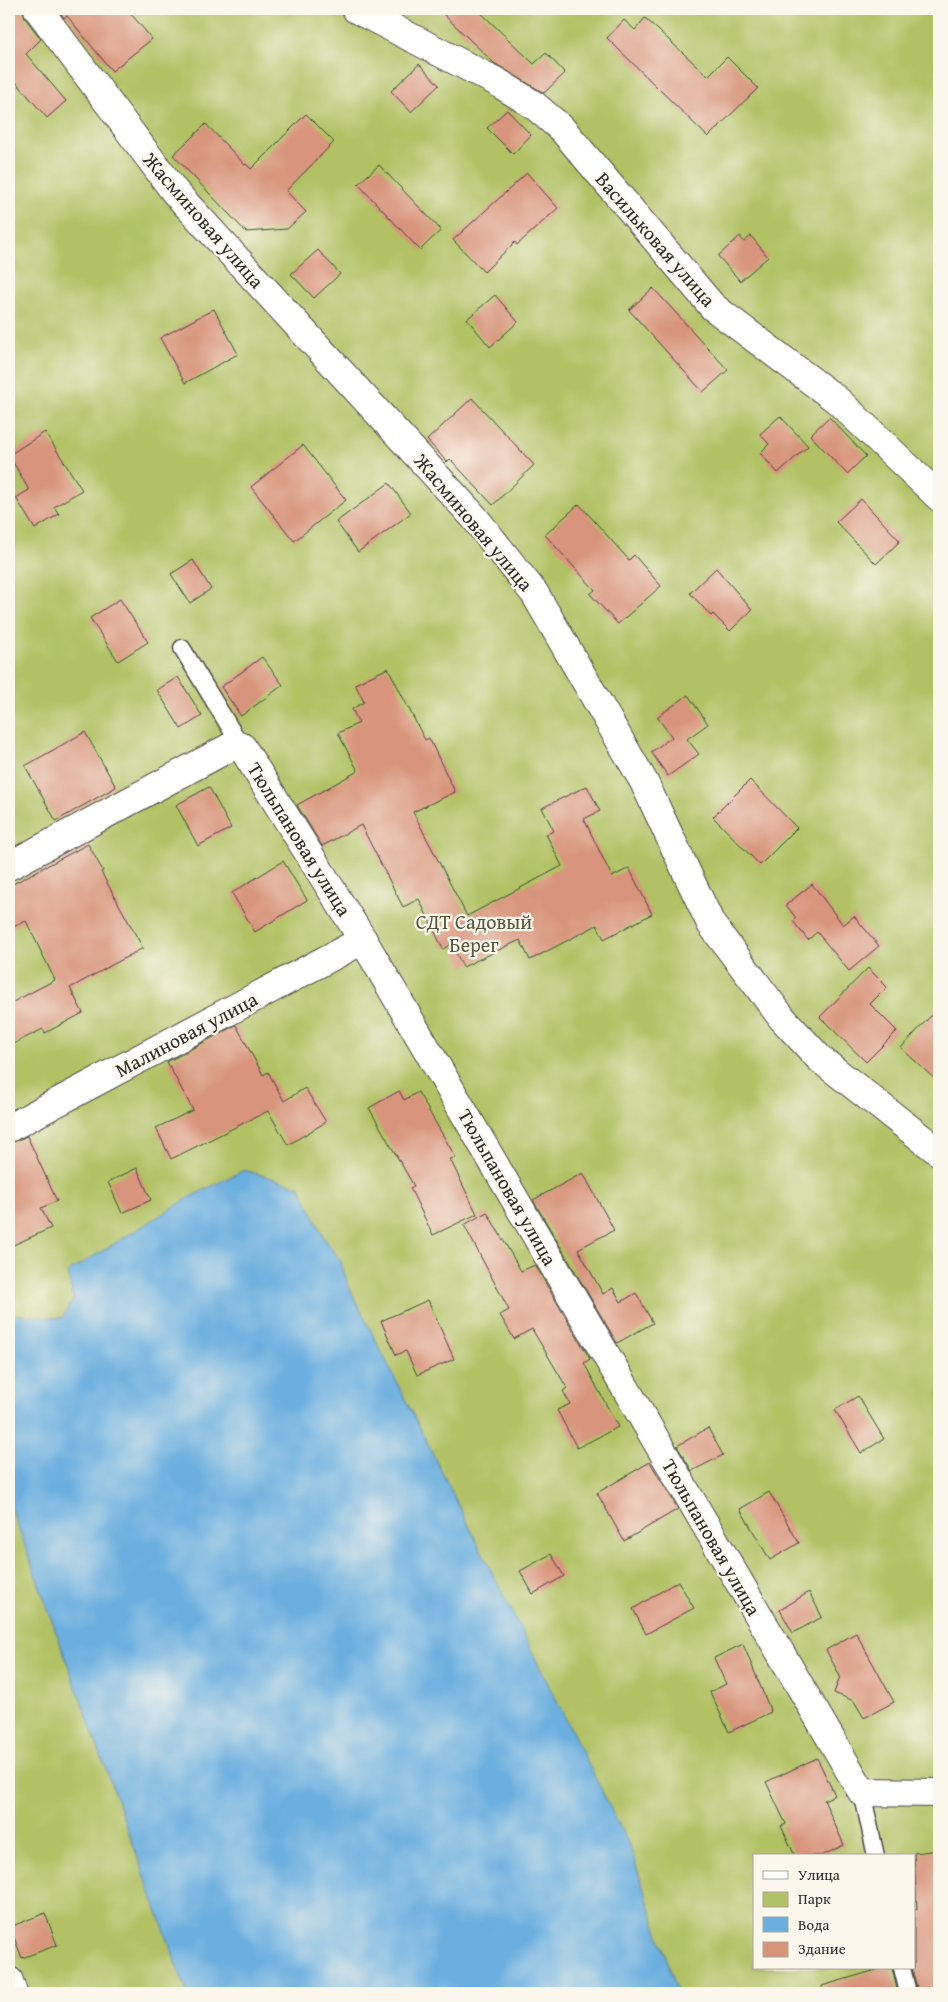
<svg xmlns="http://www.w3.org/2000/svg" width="948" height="2002" viewBox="0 0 948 2002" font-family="'Gentium Book Plus',serif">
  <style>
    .green { fill: #b1c164; stroke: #6e7648; fill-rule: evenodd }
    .water { fill: #6aafe0; stroke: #4a6d86 }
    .building { fill: #d8947b }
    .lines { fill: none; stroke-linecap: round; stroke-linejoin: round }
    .lane-casing { stroke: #494642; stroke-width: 19 }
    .street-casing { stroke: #494642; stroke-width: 30 }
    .lane { stroke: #fff; stroke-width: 16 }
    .street { stroke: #fff; stroke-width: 28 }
    .labels { text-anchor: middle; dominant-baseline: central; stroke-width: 4.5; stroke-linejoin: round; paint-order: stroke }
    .street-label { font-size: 20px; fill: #2b2b2b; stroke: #fbf7ec }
    .park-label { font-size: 20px; fill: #53583c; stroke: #fbf7ec }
  </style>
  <rect width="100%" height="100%" fill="#fbf7ec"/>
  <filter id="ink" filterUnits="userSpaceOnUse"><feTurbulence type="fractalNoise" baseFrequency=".02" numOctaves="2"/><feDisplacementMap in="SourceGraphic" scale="10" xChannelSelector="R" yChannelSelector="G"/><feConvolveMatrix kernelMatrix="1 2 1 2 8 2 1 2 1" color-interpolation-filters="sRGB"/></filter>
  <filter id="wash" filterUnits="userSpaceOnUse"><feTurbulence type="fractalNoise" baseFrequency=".0096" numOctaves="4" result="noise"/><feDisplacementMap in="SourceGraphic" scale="20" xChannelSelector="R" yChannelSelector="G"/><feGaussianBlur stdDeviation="1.12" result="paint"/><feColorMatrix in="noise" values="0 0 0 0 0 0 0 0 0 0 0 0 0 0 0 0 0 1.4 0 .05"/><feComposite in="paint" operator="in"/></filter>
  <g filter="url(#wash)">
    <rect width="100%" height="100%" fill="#f0e2c4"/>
    <path class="green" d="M9 9H939V1993H9ZM754 1856H914V1968H754Z"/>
    <polygon class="water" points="244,1170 300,1186 323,1236 341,1262 348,1285 630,1847 678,1993 187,1993 9,1502 9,1314 62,1318 73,1300 68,1272 190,1197"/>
    <g id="blocks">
      <g class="building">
        <polygon points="9,9 23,9 25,18 41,39 26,54 66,101 47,118 9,74"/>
        <polygon points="57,9 127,9 152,39 112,71 67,16 64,18"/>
        <polygon points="438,9 477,9 534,64 546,53 565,73 544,93 494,63"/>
        <polygon points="645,18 708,76 727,57 758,88 708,137 607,38 624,20 635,30"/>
        <polygon points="419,64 439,85 411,112 391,91"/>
        <polygon points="507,110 531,135 513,154 487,128"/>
        <polygon points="306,114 334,142 286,191 306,212 287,229 246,232 173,155 206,124 245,165 246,164 251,169"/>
        <polygon points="379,165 441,230 420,250 358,184"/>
        <polygon points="527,173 558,208 517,245 515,242 484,272 453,240"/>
        <polygon points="740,236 744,242 751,236 768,257 740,281 718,256"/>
        <polygon points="318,250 340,274 314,298 291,274"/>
        <polygon points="653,288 728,370 703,392 629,310"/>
        <polygon points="495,295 518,322 490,347 467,319"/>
        <polygon points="214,309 238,354 185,383 160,338"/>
        <polygon points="472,398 534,465 493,505 450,459 447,462 427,440"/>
        <polygon points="780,416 808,446 778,473 760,453 769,444 760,434"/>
        <polygon points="829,417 866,456 847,474 810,435"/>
        <polygon points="45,432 82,490 54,507 59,514 35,529 16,498 29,490 9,455"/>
        <polygon points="303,445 346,500 294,541 251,487"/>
        <polygon points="389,483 411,513 358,552 336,522"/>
        <polygon points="861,499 900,541 876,564 836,522"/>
        <polygon points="579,504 629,560 634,555 661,586 618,624 590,594 595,590 545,535"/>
        <polygon points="193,560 211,589 190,603 171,574"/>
        <polygon points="716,568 752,610 730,631 713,614 711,616 690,593"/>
        <polygon points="120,599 148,642 118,661 90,618"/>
        <polygon points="262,657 283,685 241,716 221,687"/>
        <polygon points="388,668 425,740 429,738 455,792 413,812 467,916 562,866 546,834 554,831 542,808 587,786 600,811 584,819 612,877 629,868 652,914 604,939 597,925 530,960 520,940 463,967 452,944 443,949 419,899 403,907 361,825 322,846 297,805 358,771 338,733 359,723 352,709 364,702 355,684"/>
        <polygon points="178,677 202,716 181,729 157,690"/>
        <polygon points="688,695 708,724 687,739 699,754 668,776 651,752 672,737 657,717"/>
        <polygon points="85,732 116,787 56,821 25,766"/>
        <polygon points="750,780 797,828 760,865 713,817"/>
        <polygon points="209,787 231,828 198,846 176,805"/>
        <polygon points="88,844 103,871 101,872 143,948 70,988 83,1013 45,1033 43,1029 9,1046 9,1004 55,980 26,921 9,929 9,886"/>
        <polygon points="283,861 307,900 255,932 232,893"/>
        <polygon points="812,884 843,925 854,916 879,946 849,971 817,932 808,940 793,921 796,918 786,905"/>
        <polygon points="868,968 887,987 870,1004 897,1031 866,1062 820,1017"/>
        <polygon points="939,1007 939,1083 901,1048"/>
        <polygon points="236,1025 263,1075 268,1072 284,1101 305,1088 326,1122 288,1145 268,1111 171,1159 156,1128 193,1110 167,1062"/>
        <polygon points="399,1091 404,1100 418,1092 456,1158 450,1159 477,1214 433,1235 410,1188 414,1186 369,1108"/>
        <polygon points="27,1136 57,1201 41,1208 51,1228 9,1247 9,1144"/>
        <polygon points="137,1168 151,1200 122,1213 108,1182"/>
        <polygon points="583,1173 614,1230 578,1249 603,1294 613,1288 621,1302 636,1293 653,1323 617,1343 533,1200"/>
        <polygon points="487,1212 521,1271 535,1265 590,1359 584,1363 618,1427 577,1448 557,1410 570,1404 563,1391 567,1388 532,1329 514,1339 500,1315 509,1310 464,1225"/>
        <polygon points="428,1300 454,1359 417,1375 406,1351 396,1355 381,1321"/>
        <polygon points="858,1396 884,1439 861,1453 835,1410"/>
        <polygon points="708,1428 723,1455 692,1471 677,1446"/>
        <polygon points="650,1462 678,1509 624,1541 597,1493"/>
        <polygon points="769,1492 799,1543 770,1560 740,1509"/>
        <polygon points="551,1554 564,1576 533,1594 520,1571"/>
        <polygon points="678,1581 694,1608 646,1634 633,1609"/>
        <polygon points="809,1592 822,1617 793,1633 780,1610"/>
        <polygon points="856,1633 894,1702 864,1718 854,1701 834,1693 840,1676 826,1650"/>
        <polygon points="743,1644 771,1712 729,1732 710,1692 726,1684 714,1658"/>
        <polygon points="817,1758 835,1795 824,1800 844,1845 821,1856 795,1856 781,1826 786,1824 766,1782"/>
        <polygon points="939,1850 939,1993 918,1993 912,1968 914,1968 914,1910 917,1909 914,1853"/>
        <polygon points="45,1913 57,1945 22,1958 10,1927"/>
        <polygon points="883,1968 892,1968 898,1993 823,1993 822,1986"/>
      </g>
    </g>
  </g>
  <g filter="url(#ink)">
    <use href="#blocks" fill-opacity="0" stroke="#494642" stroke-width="1"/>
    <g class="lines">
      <g class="lane-casing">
        <g id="lane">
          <polyline points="182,648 241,746"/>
          <polyline points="862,1792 876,1856"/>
          <polyline points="902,1968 908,1993"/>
        </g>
      </g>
      <g class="street-casing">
        <g id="street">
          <polyline points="38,9 175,192 474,517 535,594 644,782 711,924 782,1018 820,1059 939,1152"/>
          <polyline points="356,9 497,82 534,105 562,129 713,307 837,400 939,497"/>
          <polyline points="9,866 234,745 242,747 363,940 862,1792 939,1793"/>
          <polyline points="9,1128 363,940"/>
          <polyline points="9,1981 13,1993"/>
        </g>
      </g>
      <use href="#lane" class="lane"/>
      <use href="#street" class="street"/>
    </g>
  </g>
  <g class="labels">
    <g class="street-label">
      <text transform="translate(204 220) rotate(49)">Жасминовая улица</text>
      <text transform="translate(656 239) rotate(49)">Васильковая улица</text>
      <text transform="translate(474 522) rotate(50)">Жасминовая улица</text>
      <text transform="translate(300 839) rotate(58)">Тюльпановая улица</text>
      <text transform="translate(186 1034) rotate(-28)">Малиновая улица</text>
      <text transform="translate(508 1187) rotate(60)">Тюльпановая улица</text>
      <text transform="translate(712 1537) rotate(60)">Тюльпановая улица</text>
    </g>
    <g class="park-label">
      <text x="474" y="921">СДТ Садовый<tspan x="474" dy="23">Берег</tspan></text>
    </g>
  </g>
  <rect width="948" height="2002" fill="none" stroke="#fbf7ec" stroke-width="30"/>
  <rect x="753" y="1854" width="162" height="115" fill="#fbf7ec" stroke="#a8a59f"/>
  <rect x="763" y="1871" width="25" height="8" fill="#ffffff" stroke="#a8a59f"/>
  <text x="798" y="1880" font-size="15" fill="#2b2b2b">Улица</text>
  <rect x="763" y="1892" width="25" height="15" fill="#b1c164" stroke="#a8a59f"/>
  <text x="798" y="1904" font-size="15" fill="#2b2b2b">Парк</text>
  <rect x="763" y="1917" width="25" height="15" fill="#6aafe0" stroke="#a8a59f"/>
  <text x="798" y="1930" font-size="15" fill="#2b2b2b">Вода</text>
  <rect x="763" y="1942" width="25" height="15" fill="#d8947b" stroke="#a8a59f"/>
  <text x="798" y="1954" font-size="15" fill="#2b2b2b">Здание</text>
</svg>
